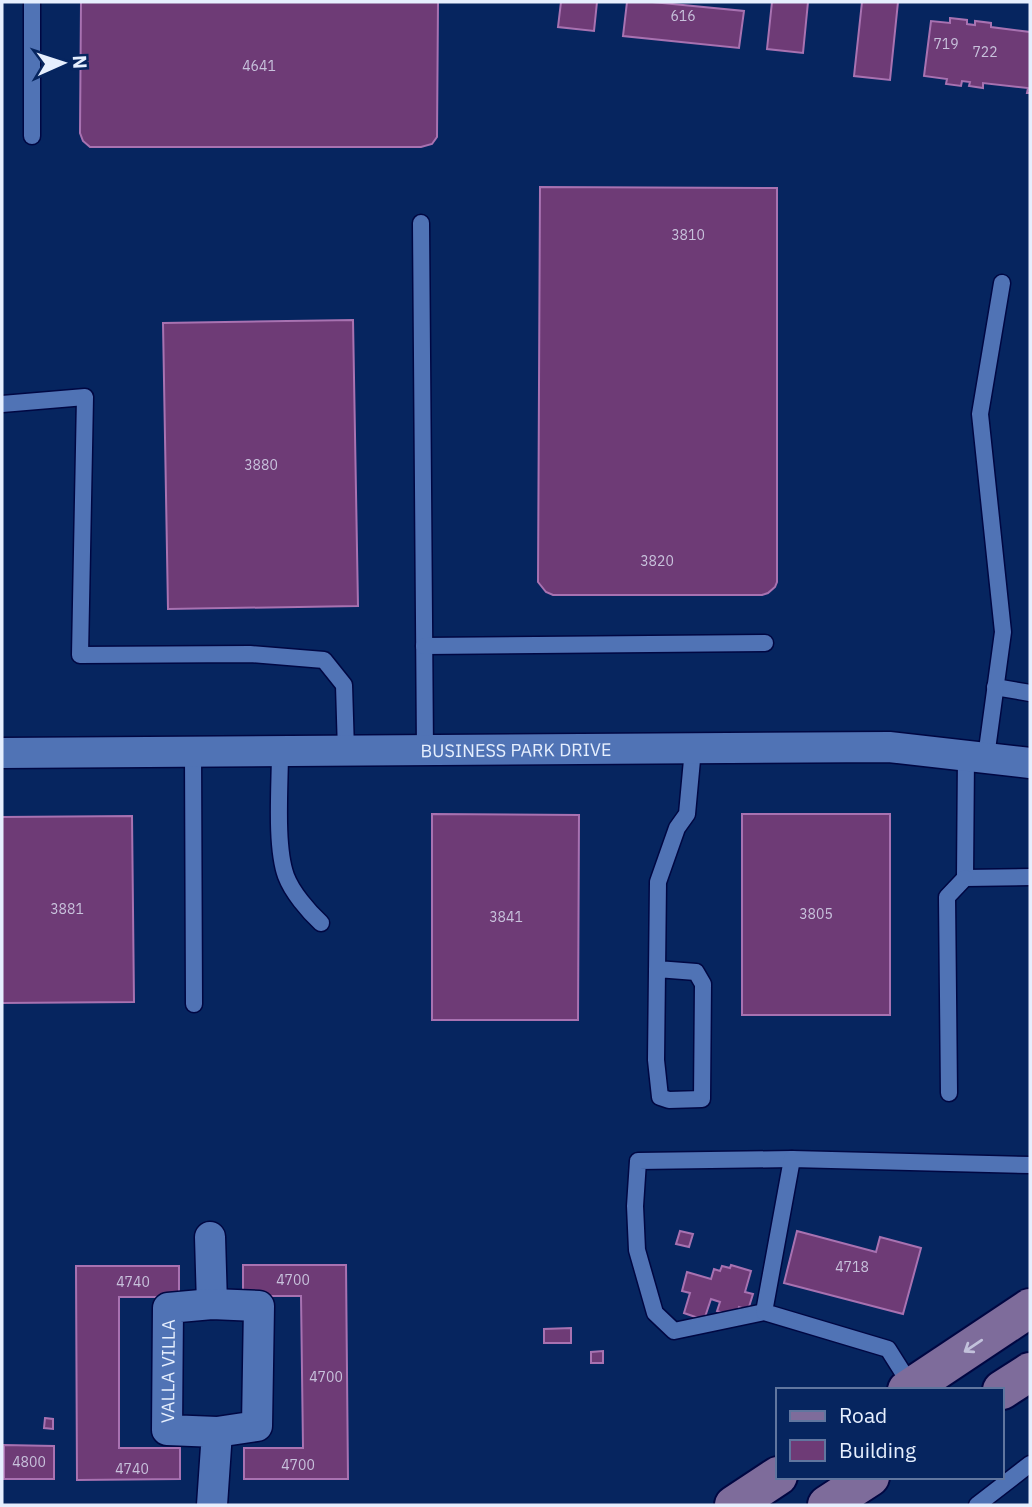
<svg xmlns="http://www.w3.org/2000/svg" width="1032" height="1507" viewBox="0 0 1032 1507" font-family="'IBM Plex Sans',sans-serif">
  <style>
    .building { fill: #6e3b76; stroke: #a872b1; stroke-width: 2 }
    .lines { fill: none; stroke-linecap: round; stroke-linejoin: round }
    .lane-casing { stroke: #000742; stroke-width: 19 }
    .street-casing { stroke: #000742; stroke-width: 33 }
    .secondary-casing { stroke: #000742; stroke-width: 42 }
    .lane { stroke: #5073b5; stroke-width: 16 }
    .street { stroke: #5073b5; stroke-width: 30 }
    .secondary { stroke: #7e6c9b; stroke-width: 38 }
    .oneway { stroke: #c2c1db }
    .labels { text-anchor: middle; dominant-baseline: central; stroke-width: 5; stroke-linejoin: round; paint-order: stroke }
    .number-label { font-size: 14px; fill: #c8c2dc }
    .street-label { font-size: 18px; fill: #e6effe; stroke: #06255f }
  </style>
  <rect width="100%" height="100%" fill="#06255f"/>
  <g class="building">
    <polygon points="81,2 438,2 437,137 432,144 421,147 90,147 83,141 80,133"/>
    <polygon points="561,2 597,2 594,31 558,27"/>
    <polygon points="627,2 652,2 744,11 739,48 623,36"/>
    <polygon points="772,2 808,2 803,53 767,49"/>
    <polygon points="862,2 898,2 890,80 854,76"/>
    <polygon points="950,18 967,20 967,24 975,25 975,21 991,23 991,27 1030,32 1030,93 1027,93 1028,88 983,83 983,88 969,86 970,82 962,81 961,86 946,84 947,79 924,76 931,21 950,23"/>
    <polygon points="540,187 777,188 777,582 775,587 768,593 762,595 553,595 546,592 538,582"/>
    <polygon points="353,320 358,606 168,609 163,323"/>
    <polygon points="432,814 579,815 578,1020 432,1020"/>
    <rect x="742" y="814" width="148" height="201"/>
    <polygon points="132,816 134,1002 2,1003 2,817"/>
    <polygon points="680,1231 693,1234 689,1247 676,1244"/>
    <polygon points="797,1231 876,1252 880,1237 921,1248 903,1314 784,1283"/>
    <polygon points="243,1265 346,1265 348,1479 244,1479 244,1448 303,1448 301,1296 243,1296"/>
    <polygon points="731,1265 751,1271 745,1292 753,1294 748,1310 739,1307 736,1317 717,1311 720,1302 711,1299 704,1320 684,1313 690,1293 682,1291 687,1272 711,1279 714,1269 720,1271 722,1266 730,1268"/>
    <polygon points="76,1266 179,1266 179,1297 119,1297 119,1448 180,1448 180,1479 77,1480"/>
    <polygon points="571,1328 571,1343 544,1343 544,1329"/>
    <polygon points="603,1351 603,1363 591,1363 591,1352"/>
    <polygon points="45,1418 53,1419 53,1429 44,1428"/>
    <polygon points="4,1445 54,1446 54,1479 4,1479"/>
  </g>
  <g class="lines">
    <g class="lane-casing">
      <g id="lane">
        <polyline points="32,2 32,136"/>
        <polyline points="421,223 425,751"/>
        <polyline points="2,404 85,397 80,655 250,654 324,660 344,685 346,751"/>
        <polyline points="424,646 765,643"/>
        <polyline points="995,687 1030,693"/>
        <path d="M280 751C280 785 275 846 286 876 292 892 308 911 321 923"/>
        <polyline points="193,752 194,1004"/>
        <polyline points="966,755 965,878 1030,877"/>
        <polyline points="986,757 1003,632 980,414 1002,283"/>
        <polyline points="657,969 696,972 703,984 702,1099 669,1100 660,1097 656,1060 658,882 677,828 687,814 693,749"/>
        <polyline points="949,1093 947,897 965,878"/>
        <polyline points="764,1312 674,1331 655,1313 637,1250 635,1206 638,1161 792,1159"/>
        <polyline points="912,1387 888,1349 764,1312 792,1159 1030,1165"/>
        <polyline points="977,1505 1030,1464"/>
      </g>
    </g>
    <g class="street-casing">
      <g id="street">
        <path id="s1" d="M2 753 889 747 1030 763"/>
        <polyline points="210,1237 212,1304"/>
        <path id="s2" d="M212 1505 217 1432 167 1430 168 1308 212 1304 259 1306 257 1426 217 1432"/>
      </g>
    </g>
    <g class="secondary-casing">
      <g id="secondary">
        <polyline points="907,1390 1030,1308"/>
        <polyline points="1002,1390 1030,1372"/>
        <polyline points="734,1505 778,1476"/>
        <polyline points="827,1505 870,1477"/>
      </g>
    </g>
    <use href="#lane" class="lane"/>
    <use href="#street" class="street"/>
    <use href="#secondary" class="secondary"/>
  </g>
  <defs><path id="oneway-shaft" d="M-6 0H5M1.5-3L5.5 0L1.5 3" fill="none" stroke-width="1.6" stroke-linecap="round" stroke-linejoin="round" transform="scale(1.75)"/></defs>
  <use class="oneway" href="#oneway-shaft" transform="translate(973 1346) rotate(146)"/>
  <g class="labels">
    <g class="number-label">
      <text x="683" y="16">616</text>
      <text x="946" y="44">719</text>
      <text x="985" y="52">722</text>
      <text x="259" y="66">4641</text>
      <text x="688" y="235">3810</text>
      <text x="261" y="465">3880</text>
      <text x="657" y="561">3820</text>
      <text x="67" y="909">3881</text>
      <text x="816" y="914">3805</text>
      <text x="506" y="917">3841</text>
      <text x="852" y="1267">4718</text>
      <text x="293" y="1280">4700</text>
      <text x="133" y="1282">4740</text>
      <text x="326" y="1377">4700</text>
      <text x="29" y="1462">4800</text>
      <text x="298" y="1465">4700</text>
      <text x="132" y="1469">4740</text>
    </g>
    <g class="street-label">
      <text stroke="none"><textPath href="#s1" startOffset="514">BUSINESS PARK DRIVE</textPath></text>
      <text stroke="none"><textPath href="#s2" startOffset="182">VALLA VILLA</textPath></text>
    </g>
  </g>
  <rect width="1032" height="1507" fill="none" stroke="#e6effe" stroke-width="7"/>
  <rect x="776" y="1388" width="228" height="91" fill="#06255f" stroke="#60769f" stroke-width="2"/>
  <rect x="790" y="1411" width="35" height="10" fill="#7e6c9b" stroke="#60769f" stroke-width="2"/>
  <text x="839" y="1423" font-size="21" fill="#e6effe">Road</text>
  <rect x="790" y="1440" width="35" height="21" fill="#6e3b76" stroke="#60769f" stroke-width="2"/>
  <text x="839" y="1458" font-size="21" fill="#e6effe">Building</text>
  <g transform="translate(63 63) rotate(87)" stroke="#06255f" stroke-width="5" paint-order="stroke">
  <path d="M0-5L12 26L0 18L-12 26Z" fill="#e6effe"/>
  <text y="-10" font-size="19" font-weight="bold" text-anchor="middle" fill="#e6effe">N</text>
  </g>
</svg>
